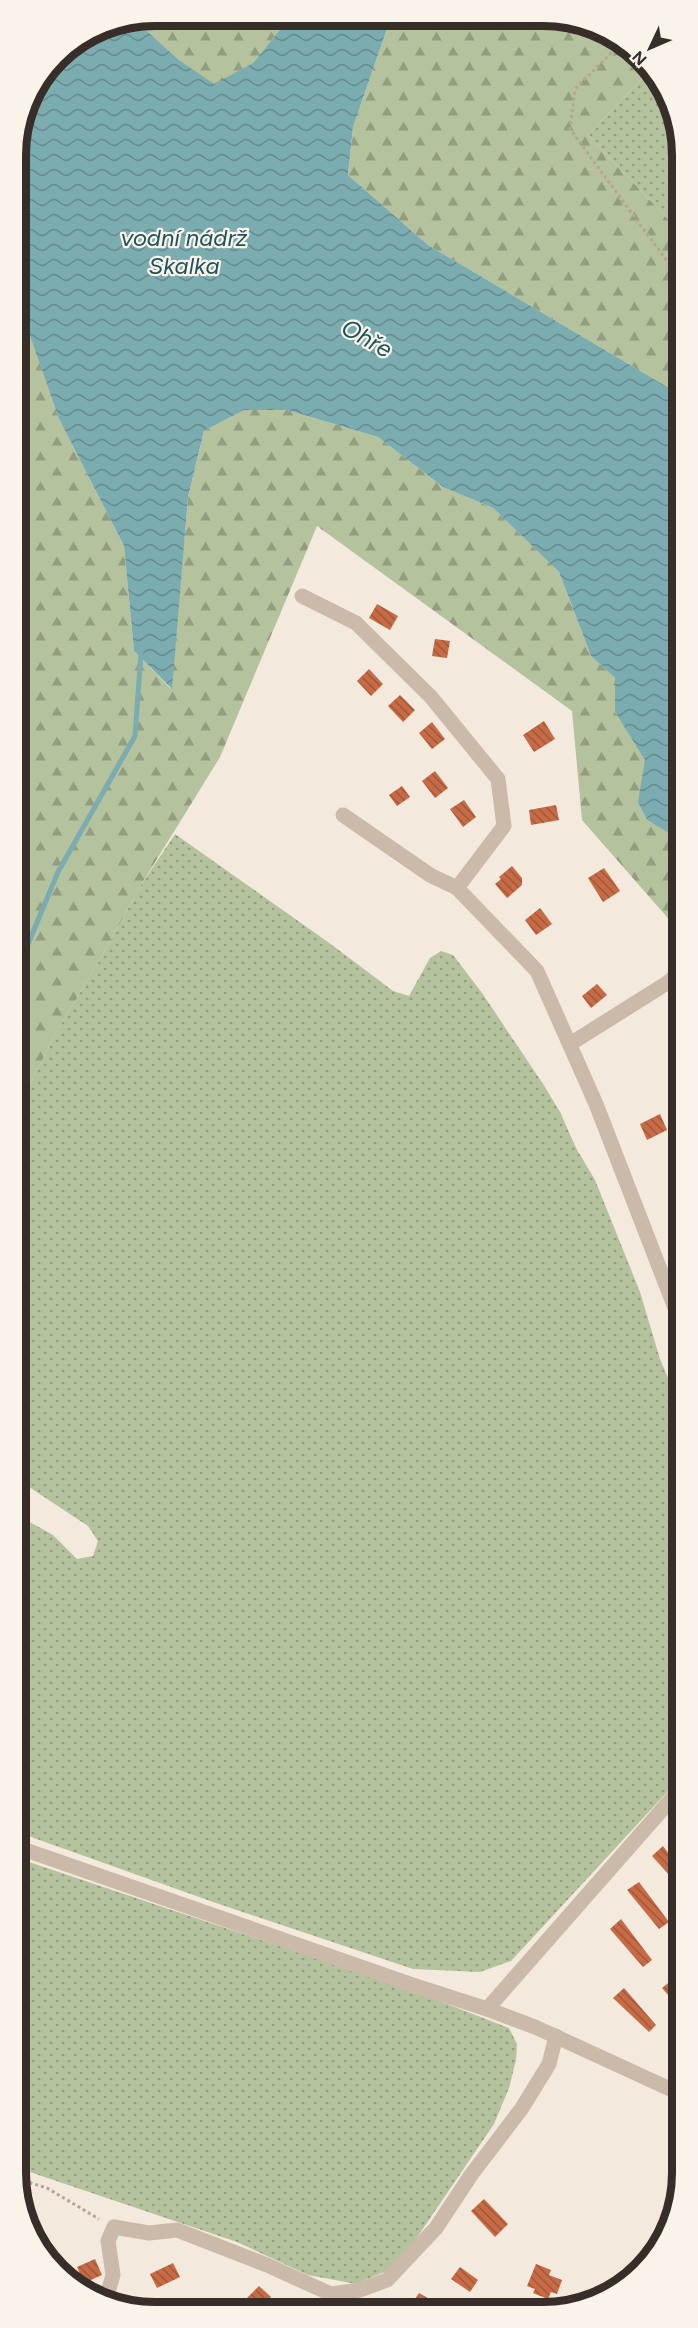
<svg xmlns="http://www.w3.org/2000/svg" width="698" height="2328" viewBox="0 0 698 2328" font-family="Figtree,sans-serif">
  <style>
    .grass { fill: url(#grass-dots) }
    .forest { fill: url(#forest-firs) }
    .water { fill: url(#water-waves) }
    .lines { fill: none; stroke-linecap: round; stroke-linejoin: round }
    .stream { stroke: #7bacb0; stroke-width: 5 }
    .building { fill: url(#building-back-hatch) }
    .path { stroke: #b7a493; stroke-width: 3; stroke-dasharray: 3 3; stroke-linecap: butt }
    .minor { stroke: #cbbaa9; stroke-width: 15 }
    .labels { text-anchor: middle; dominant-baseline: central; stroke-width: 4.5; stroke-linejoin: round; paint-order: stroke }
    .water-label { font-size: 24px; font-style: italic; fill: #1d545a; stroke: #faf3ea }
    .rim { fill: none; stroke: #382e29; stroke-width: 8 }
  </style>
  <defs>
    <pattern id="grass-dots" width="8" height="8" patternUnits="userSpaceOnUse" patternTransform="scale(1.5)"><rect width="8" height="8" fill="#b4c29d"/><path d="M2 2h.1M6 6h.1" fill="none" stroke="#939e80" stroke-width="1.8" stroke-linecap="round"/></pattern>
    <pattern id="forest-firs" width="22" height="20" patternUnits="userSpaceOnUse" patternTransform="scale(1.5)"><rect width="22" height="20" fill="#b4c29d"/><path d="M5 1l3.5 6h-7zM16 11l3.5 6h-7z" fill="#939e80"/></pattern>
    <pattern id="water-waves" width="16" height="10" patternUnits="userSpaceOnUse" patternTransform="scale(1.5)"><rect width="16" height="10" fill="#7bacb0"/><path d="M0 5q4-4 8 0t8 0" fill="none" stroke="#668c8f"/></pattern>
    <pattern id="building-back-hatch" width="6" height="6" patternUnits="userSpaceOnUse" patternTransform="scale(1.5)"><rect width="6" height="6" fill="#c76b46"/><path d="M-1 5l2 2M0 0l6 6M5-1l2 2" fill="none" stroke="#a3583a"/></pattern>
  </defs>
  <rect width="100%" height="100%" fill="#f3e9dd"/>
  <g class="grass">
    <polygon points="650,70 680,128 680,232 588,135"/>
    <polygon points="175,834 332,945 393,991 409,996 430,958 441,951 453,955 482,993 545,1087 560,1112 576,1148 595,1180 640,1292 660,1359 674,1392 680,1414 682,1441 682,1776 511,1961 480,1972 413,1969 216,1903 17,1832 17,1515 53,1535 77,1559 93,1556 98,1541 88,1526 17,1479 16,1112 58,1029 98,963 141,885"/>
    <polygon points="17,1858 416,1992 509,2028 517,2044 516,2060 509,2088 494,2124 416,2239 389,2270 356,2284 308,2275 237,2242 18,2168"/>
  </g>
  <g class="forest">
    <polygon points="155,15 291,16 253,63 214,85 179,60 134,19"/>
    <polygon points="391,17 571,18 642,56 650,70 588,135 680,232 681,395 428,245 348,175 353,127"/>
    <polygon points="15,316 27,326 59,419 124,546 134,651 171,689 188,497 204,431 244,410 287,410 378,437 443,487 493,508 559,572 591,656 615,678 615,712 646,760 639,802 647,820 674,835 681,853 681,933 582,820 572,711 317,526 220,757 141,885 98,963 58,1029 16,1112"/>
  </g>
  <polygon class="water" points="291,16 391,17 353,127 348,175 428,245 681,395 681,853 674,836 647,820 638,802 645,760 615,712 615,678 591,656 559,572 493,508 443,487 378,437 287,410 244,410 204,431 188,497 172,689 134,651 124,546 59,419 27,327 15,316 15,146 26,101 56,56 102,26 134,19 179,60 214,84 253,63"/>
  <g class="lines">
    <polyline class="stream" points="16,973 58,872 135,736 141,653"/>
  </g>
  <g class="building">
    <polygon points="377,604 398,616 390,630 369,618"/>
    <polygon points="435,639 450,641 447,658 432,656"/>
    <polygon points="369,669 383,684 371,696 357,681"/>
    <polygon points="400,695 415,710 403,722 388,706"/>
    <polygon points="544,721 555,739 534,752 523,735"/>
    <polygon points="432,722 445,739 432,749 419,733"/>
    <polygon points="435,771 448,788 435,798 422,781"/>
    <polygon points="402,786 410,797 397,806 389,795"/>
    <polygon points="464,800 476,817 463,827 450,809"/>
    <polygon points="556,805 559,820 531,825 529,810"/>
    <polygon points="512,866 522,878 522,885 507,898 495,884 501,879 499,877"/>
    <polygon points="604,868 620,891 603,902 588,878"/>
    <polygon points="540,908 552,924 536,935 525,920"/>
    <polygon points="597,984 607,995 591,1008 582,996"/>
    <polygon points="660,1114 667,1130 647,1140 640,1124"/>
    <polygon points="663,1846 682,1871 682,1889 652,1856"/>
    <polygon points="639,1882 669,1922 659,1929 627,1890"/>
    <polygon points="621,1919 652,1960 643,1967 610,1929"/>
    <polygon points="682,1972 683,1999 683,2012 662,1988"/>
    <polygon points="624,1988 656,2025 649,2032 613,1998"/>
    <polygon points="484,2199 508,2224 495,2237 471,2211"/>
    <polygon points="95,2259 102,2275 84,2283 77,2267"/>
    <polygon points="173,2263 180,2277 157,2288 150,2274"/>
    <polygon points="536,2264 551,2270 549,2275 562,2280 557,2294 551,2292 548,2299 533,2293 535,2289 527,2286"/>
    <polygon points="460,2267 478,2280 470,2292 451,2279"/>
    <polygon points="259,2286 271,2297 259,2310 247,2298"/>
    <polygon points="419,2293 431,2300 424,2310 408,2310"/>
  </g>
  <g class="lines">
    <g class="path">
      <polyline points="620,44 575,89 570,129 681,280"/>
      <polyline points="18,2179 47,2188 99,2219"/>
    </g>
    <g class="minor">
      <polyline points="302,596 356,623 431,697 498,779 504,826 457,888 537,971 596,1104 682,1326"/>
      <polyline points="343,815 430,875 457,888"/>
      <polyline points="570,1044 667,983 679,973 681,968"/>
      <polyline points="17,1847 413,1985 487,2009 682,1787"/>
      <polyline points="487,2009 535,2027 683,2095"/>
      <polyline points="106,2299 113,2275 108,2241 114,2227 149,2233 177,2230 267,2265 331,2294 360,2290 387,2280 436,2228 471,2175 522,2108 549,2064 556,2036"/>
    </g>
  </g>
  <g class="labels">
    <g class="water-label">
      <text x="184" y="237">vodní nádrž<tspan x="184" dy="28">Skalka</tspan></text>
      <text transform="translate(367 338) rotate(29)">Ohře</text>
    </g>
  </g>
  <path d="M0 0H698V2328H0ZM155 26H543A129 129 0 0 1 672 155V2173A129 129 0 0 1 543 2302H155A129 129 0 0 1 26 2173V155A129 129 0 0 1 155 26Z" fill="#faf3ea" fill-rule="evenodd"/>
  <path class="rim" d="M155 26H543A129 129 0 0 1 672 155V2173A129 129 0 0 1 543 2302H155A129 129 0 0 1 26 2173V155A129 129 0 0 1 155 26Z"/>
  <g transform="translate(650 48) rotate(226)" stroke="#faf3ea" stroke-width="4.5" paint-order="stroke">
  <path d="M0-4.5L10 22L0 15L-10 22Z" fill="#382e29"/>
  <text y="-9" font-size="16" font-weight="bold" text-anchor="middle" fill="#382e29">N</text>
  </g>
</svg>
